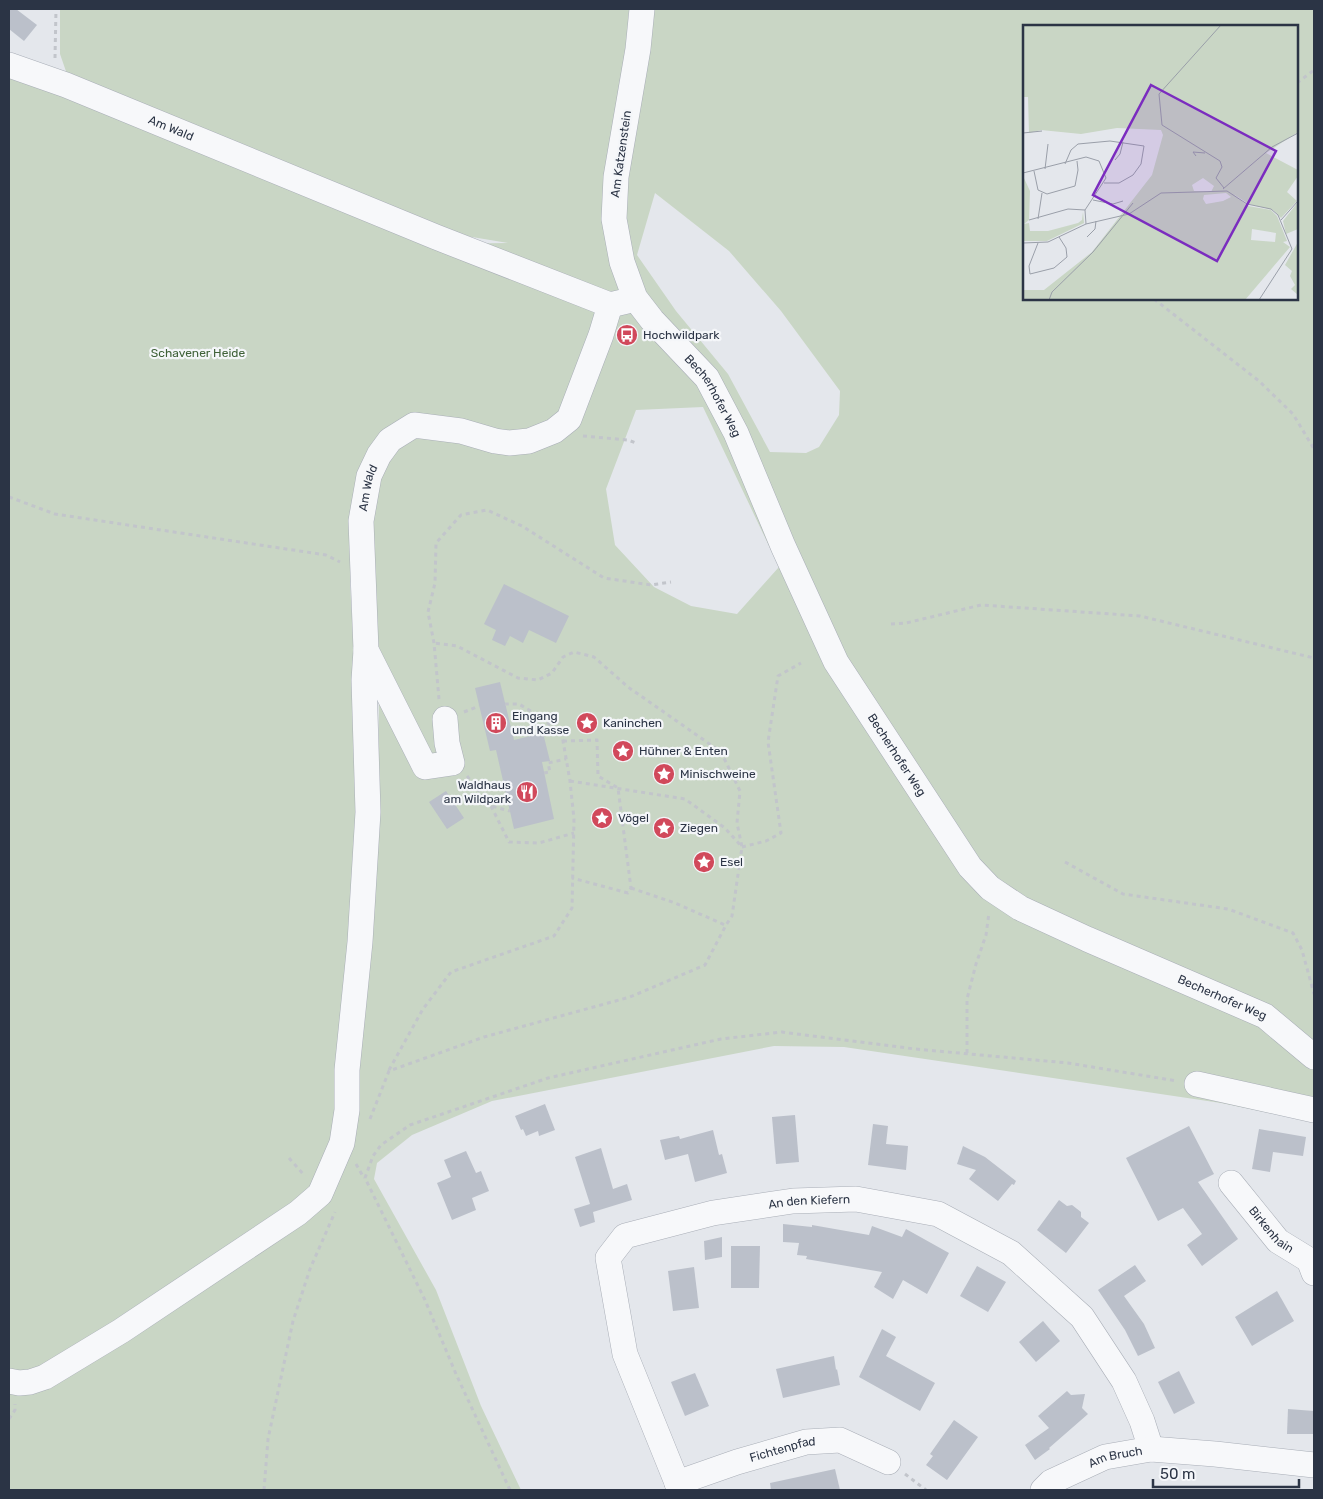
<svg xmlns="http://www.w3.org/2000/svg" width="1323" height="1499" viewBox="0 0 1323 1499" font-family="Rubik,sans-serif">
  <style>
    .green { fill: #c9d6c5; fill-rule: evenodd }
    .building { fill: #bbc0ca }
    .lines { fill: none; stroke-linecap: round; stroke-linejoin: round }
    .minor-casing { stroke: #a9aeb7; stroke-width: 26 }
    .path { stroke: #c2c5cb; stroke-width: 3; stroke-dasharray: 4 4; stroke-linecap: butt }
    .minor { stroke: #f7f8fa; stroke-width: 25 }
    .labels { text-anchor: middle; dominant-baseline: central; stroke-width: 4.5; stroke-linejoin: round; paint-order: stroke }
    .street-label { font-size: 12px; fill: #2b3445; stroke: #f4f6f9 }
    .poi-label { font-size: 12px; fill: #2b3445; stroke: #f4f6f9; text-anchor: start }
    .park-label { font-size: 12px; fill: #3f6138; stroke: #f4f6f9 }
    .inset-road { fill: none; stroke: #9a9fa9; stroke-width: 1 }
    .view { fill: #7b2cbf; fill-opacity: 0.15; stroke: #7b2cbf; stroke-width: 2.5 }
    .inset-edge { fill: none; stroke: #2b3445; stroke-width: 2.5 }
  </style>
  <rect width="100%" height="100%" fill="#e4e7ec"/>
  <path class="green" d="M60 9H629L625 70 648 9H1314V1122L1221 1103 844 1047 774 1046 492 1101 412 1135 377 1163 374 1179 436 1290 481 1406 521 1490H9V73L431 244 508 243 436 231 69 80 60 54ZM1024 26H1297V299H1024ZM655 193 729 251 781 311 840 391 839 415 819 447 806 453 770 452 728 374 676 311 637 255ZM703 407 779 567 737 614 691 606 654 587 615 545 606 489 636 410ZM352 567 379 685 378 812 357 696 350 584Z"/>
  <g class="building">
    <polygon points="9,9 16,9 37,25 24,41 9,29"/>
    <polygon points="504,584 569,616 556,643 529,630 523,643 510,636 505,646 492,640 496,630 484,624"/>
    <polygon points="500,682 514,740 543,733 550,761 542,762 554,819 514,829 496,750 490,751 475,688"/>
    <polygon points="446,791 464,818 447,829 429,802"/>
    <polygon points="545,1104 555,1130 539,1136 538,1131 526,1136 523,1129 521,1130 515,1116"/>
    <polygon points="795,1115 799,1162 776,1164 772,1117"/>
    <polygon points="873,1124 888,1126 886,1144 908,1146 906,1170 868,1165"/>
    <polygon points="1189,1126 1214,1174 1198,1182 1238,1239 1202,1266 1187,1245 1202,1234 1183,1208 1158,1221 1126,1158"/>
    <polygon points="1259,1129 1306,1137 1303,1156 1273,1152 1270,1172 1252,1169"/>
    <polygon points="713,1130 719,1155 722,1154 727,1173 695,1182 688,1154 665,1160 660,1140 679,1136 680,1139"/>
    <polygon points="963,1146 985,1157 1016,1181 1014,1185 1012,1184 998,1201 969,1179 976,1170 957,1164"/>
    <polygon points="601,1148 613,1189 627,1184 632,1200 593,1212 595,1222 580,1227 574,1209 590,1204 575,1157"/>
    <polygon points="466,1151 476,1173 481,1171 489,1191 472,1198 476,1210 452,1220 437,1183 451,1177 444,1160"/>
    <polygon points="1059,1200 1067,1206 1072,1205 1081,1212 1081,1217 1089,1223 1066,1253 1037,1230"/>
    <polygon points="783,1224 812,1227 812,1225 869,1235 872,1226 902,1237 906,1229 949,1253 927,1294 903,1280 893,1299 874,1287 882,1272 806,1259 807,1256 797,1255 799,1243 783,1242"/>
    <polygon points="722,1237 722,1257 705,1260 704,1241"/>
    <polygon points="731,1246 760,1246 759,1288 731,1288"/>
    <polygon points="1135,1265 1146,1281 1124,1296 1144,1324 1155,1348 1138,1356 1125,1330 1098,1290"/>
    <polygon points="977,1266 1006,1282 988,1312 960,1296"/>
    <polygon points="694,1267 699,1308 673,1311 668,1271"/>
    <polygon points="1277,1291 1294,1321 1252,1346 1235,1317"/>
    <polygon points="1043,1321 1060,1341 1036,1362 1019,1342"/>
    <polygon points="882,1329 896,1337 886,1356 935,1383 920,1411 859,1377"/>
    <polygon points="834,1356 836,1370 837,1369 840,1385 783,1398 776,1369"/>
    <polygon points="1179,1371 1195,1403 1174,1414 1158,1382"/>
    <polygon points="695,1373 709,1406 685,1416 671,1382"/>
    <polygon points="1067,1391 1071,1395 1085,1394 1082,1408 1088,1414 1049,1448 1050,1449 1035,1460 1025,1445 1049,1428 1038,1416"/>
    <polygon points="1288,1409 1314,1411 1314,1434 1287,1434"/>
    <polygon points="954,1420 978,1437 947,1480 926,1465 933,1456 930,1454"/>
    <polygon points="835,1469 840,1490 771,1490 770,1483"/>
  </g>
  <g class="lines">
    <g class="minor-casing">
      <g id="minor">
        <path id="s1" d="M642 9 638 49 616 177 614 219 622 262 635 298 652 320 707 378 736 433 783 546 836 662 970 867 990 888 1020 908 1087 939 1265 1016 1314 1057"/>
        <path id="s2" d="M9 65 66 85 436 237 610 305 627 301"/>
        <path id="s3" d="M445 719 447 743 452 763 425 767 366 650 361 521 369 476 379 455 390 440 414 425 461 431 495 441 509 443 529 441 554 431 569 419 601 335 610 305"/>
        <polyline points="1197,1084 1314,1110"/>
        <path id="s4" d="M1231 1183 1278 1241 1309 1260 1314 1273"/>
        <polyline points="9,1381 19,1383 30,1382 45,1377 121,1331 298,1213 320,1194 342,1143 347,1110 347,1070 360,942 368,812 364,680 366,650"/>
        <path id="s5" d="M677 1483 737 1462 806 1442 840 1440 888 1462"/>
        <path id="s6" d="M680 1490 625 1354 608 1258 625 1236 713 1213 793 1201 856 1199 938 1214 1011 1253 1082 1317 1124 1381 1142 1421 1151 1449"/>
        <path id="s7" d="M1043 1490 1051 1482 1105 1457 1151 1449 1215 1454 1314 1465"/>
      </g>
    </g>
    <g class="path">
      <polyline points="55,58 56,9"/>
      <polyline points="1297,83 1314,70"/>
      <polyline points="1154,299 1259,381 1293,414 1314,449"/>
      <polyline points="583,436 628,440 636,443"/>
      <polyline points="9,497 55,514 326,555 340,562"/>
      <polyline points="891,624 906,623 981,605 1140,616 1314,658"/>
      <polyline points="439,699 434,643 428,612 435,583 436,543 461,515 487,510 522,526 604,578 651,585 671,582"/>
      <polyline points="464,712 479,706"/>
      <polyline points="563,741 597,740 598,776 618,788 631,888 628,893 572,878"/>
      <polyline points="544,773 550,772 548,763 566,759"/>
      <polyline points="467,776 491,806 510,811"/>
      <polyline points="570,781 685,799 725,828 741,846"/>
      <polyline points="491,806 509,842 539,843 574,833"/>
      <polyline points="742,847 766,841 781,833 768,742 778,676 801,663"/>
      <polyline points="1065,862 1123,894 1228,909 1293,933 1302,950 1314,994"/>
      <polyline points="631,888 675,903 725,925"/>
      <polyline points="967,1053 967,999 976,964 986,935 989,913"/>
      <polyline points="389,1070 423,1009 451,972 554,936 572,908 574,819 570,781 562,735 542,718 519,704 505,704"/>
      <polyline points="370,1119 389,1071 484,1037 630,997 705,965 726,925 732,916 742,847 737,823 740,791 721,752 628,687 594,657 574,652 563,657 552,673 538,680 518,678 457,646 434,643"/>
      <polyline points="289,1158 305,1176"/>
      <polyline points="356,1164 364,1178"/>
      <polyline points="9,1419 15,1410 15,1404"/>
      <polyline points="905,1474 926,1490"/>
      <polyline points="264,1490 268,1439 293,1321 310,1269 335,1212"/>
      <polyline points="510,1490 456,1374 425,1300 365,1178 373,1156 381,1145 410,1125 548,1078 721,1039 782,1032 915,1049 1068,1063 1177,1081"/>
    </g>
    <use href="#minor" class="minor"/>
  </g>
  <defs>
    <g id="bus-disc" transform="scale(1.125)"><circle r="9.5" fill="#d1495b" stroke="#f4f6f9"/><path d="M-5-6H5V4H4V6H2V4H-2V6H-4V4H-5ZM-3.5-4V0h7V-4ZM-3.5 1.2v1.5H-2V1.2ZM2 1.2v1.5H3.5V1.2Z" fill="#fff"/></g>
    <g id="building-disc" transform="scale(1.125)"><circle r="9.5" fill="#d1495b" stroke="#f4f6f9"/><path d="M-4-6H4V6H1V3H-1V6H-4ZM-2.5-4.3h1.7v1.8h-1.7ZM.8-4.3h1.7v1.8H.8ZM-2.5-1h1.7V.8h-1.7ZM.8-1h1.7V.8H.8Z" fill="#fff"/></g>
    <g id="sight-disc" transform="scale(1.125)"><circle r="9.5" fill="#d1495b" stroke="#f4f6f9"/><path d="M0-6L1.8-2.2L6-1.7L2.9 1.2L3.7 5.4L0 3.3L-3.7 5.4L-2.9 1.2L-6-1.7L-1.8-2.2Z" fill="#fff"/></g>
    <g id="restaurant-disc" transform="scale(1.125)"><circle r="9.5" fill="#d1495b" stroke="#f4f6f9"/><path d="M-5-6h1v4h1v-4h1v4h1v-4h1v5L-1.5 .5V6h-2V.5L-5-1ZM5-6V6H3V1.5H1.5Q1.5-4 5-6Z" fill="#fff"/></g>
  </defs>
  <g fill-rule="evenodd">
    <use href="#bus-disc" x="627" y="335"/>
    <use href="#building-disc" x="496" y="723"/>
    <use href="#sight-disc" x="587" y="723"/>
    <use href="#sight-disc" x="623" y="751"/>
    <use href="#sight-disc" x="664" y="774"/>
    <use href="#restaurant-disc" x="527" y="792"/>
    <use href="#sight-disc" x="602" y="818"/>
    <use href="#sight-disc" x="664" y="828"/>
    <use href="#sight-disc" x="704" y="862"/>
  </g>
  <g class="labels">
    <g class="street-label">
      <text stroke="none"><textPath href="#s2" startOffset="174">Am Wald</textPath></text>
      <text transform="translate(621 154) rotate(-82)">Am Katzenstein</text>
      <text stroke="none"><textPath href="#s1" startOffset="420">Becherhofer Weg</textPath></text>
      <text stroke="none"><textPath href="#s3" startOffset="366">Am Wald</textPath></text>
      <text stroke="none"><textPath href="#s1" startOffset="825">Becherhofer Weg</textPath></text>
      <text stroke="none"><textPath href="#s1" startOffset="1245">Becherhofer Weg</textPath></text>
      <text stroke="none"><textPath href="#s6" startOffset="460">An den Kiefern</textPath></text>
      <text stroke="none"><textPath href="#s4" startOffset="62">Birkenhain</textPath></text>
      <text stroke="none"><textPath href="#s5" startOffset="111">Fichtenpfad</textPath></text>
      <text stroke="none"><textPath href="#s7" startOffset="81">Am Bruch</textPath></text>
    </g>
    <g class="poi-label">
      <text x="643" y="335">Hochwildpark</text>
      <text x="512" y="716">Eingang<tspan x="512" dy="14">und Kasse</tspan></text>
      <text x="603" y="723">Kaninchen</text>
      <text x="639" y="751">Hühner &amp; Enten</text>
      <text x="680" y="774">Minischweine</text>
      <text x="511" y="785" text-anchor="end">Waldhaus<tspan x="511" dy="14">am Wildpark</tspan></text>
      <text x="618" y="818">Vögel</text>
      <text x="680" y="828">Ziegen</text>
      <text x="720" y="862">Esel</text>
    </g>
    <g class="park-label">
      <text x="198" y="353">Schavener Heide</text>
    </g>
  </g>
  <g transform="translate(1023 25)">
    <rect width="275" height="275" fill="#e4e7ec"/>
    <path d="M0 0H275V107L243 128 275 145V151L264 167 274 176 258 193 250 185 226 179 210 169 225 181 248 185 254 191 264 216 260 217 267 222 222 275H0V265H21L69 227 129 150 140 110 138 105 94 103 58 109 18 105 6 108 5 72H0ZM180 153 191 161 188 167 171 166 169 160ZM203 168 208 172 200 176 183 179 180 174 181 170ZM229 204 253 208 252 217 228 215ZM0 151 7 166 6 195 1 199 6 198 7 206H25L55 198 59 195 60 187 61 198 24 216H0ZM275 177V204L263 209 260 196ZM275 217V270L268 264 272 260 267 251 269 246 262 240Z" fill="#c9d6c5" fill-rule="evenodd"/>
    <path class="inset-road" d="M198 0 136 69 139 100 197 136 199 142 193 153 201 163M0 108 19 106M173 131 170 127 182 128M92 135 97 129 100 117M42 139 48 125 55 119 87 116 121 121 118 139 110 150 96 158H81M22 144 25 119M11 146 15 165 24 169 52 161 55 145 54 136M0 148 63 132 76 136 83 153 62 185 63 199M200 164 249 122 275 108M70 175 90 179 100 176M15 194 19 168M6 195 45 184 62 185M258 195 275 176M64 212 72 204 73 196M0 218 25 217 63 199 106 189 138 168 204 166 224 179 248 184 255 190 269 224 236 275M15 218 6 241 7 249 31 243 44 232 43 223 36 212M26 275 29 267 70 227 110 178"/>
    <path class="view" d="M128 60 253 126 194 236 70 170Z"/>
    <rect width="275" height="275" class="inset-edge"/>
  </g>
  <rect width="1323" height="1499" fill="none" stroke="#2b3445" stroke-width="20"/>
  <path d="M1153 1479v8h146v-8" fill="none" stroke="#2b3445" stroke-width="2.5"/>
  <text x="1160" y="1479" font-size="15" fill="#2b3445" stroke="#f4f6f9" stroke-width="4" paint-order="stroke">50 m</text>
</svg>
